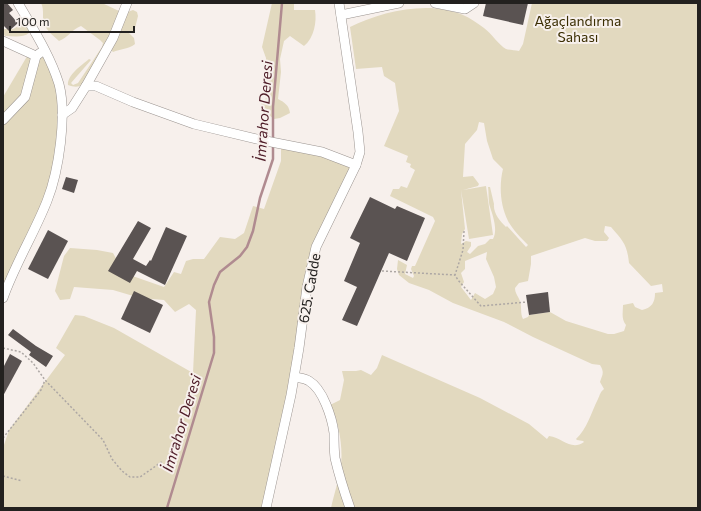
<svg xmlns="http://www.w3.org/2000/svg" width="701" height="511" viewBox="0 0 701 511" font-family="Commissioner,sans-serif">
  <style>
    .green { fill: #e2d9bf; fill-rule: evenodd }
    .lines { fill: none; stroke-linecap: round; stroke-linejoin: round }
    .stream { stroke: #b08b90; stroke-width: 2.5 }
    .building { fill: #5a5352 }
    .minor-casing { stroke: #9b9490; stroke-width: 10 }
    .path { stroke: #ada7a4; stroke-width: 1.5; stroke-dasharray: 2 2; stroke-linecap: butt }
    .minor { stroke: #fff; stroke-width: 9 }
    .labels { text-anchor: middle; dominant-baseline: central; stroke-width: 4; stroke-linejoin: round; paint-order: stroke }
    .park-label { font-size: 14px; fill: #3b2e03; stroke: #f7f0ec }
    .street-label { font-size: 14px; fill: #23211f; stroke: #f7f0ec }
    .water-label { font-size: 15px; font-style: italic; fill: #4e1c27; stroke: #f7f0ec }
  </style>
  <rect width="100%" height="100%" fill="#f7f0ec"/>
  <g class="green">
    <path d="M41 3H102L119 11V15L133 10 137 12 138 16 134 32 129 33 134 38 135 44C129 49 120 49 113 52L111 50 83 84C78 88 74 87 68 85 67 75 82 65 89 59L91 60 71 83 73 85 78 83 102 47 103 43 100 40 81 26C72 29 68 38 59 41 50 33 42 27 43 15 43 10 43 7 41 3Z"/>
    <path d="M272 3H294V10H315C317 22 314 38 304 46L290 36 284 41 280 59 281 72 278 99C284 102 289 105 290 113L280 118 274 119C266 112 261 114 261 102L269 96 267 91 269 84 265 77 266 58 262 47Z"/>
    <path d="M532 3H698V508H331C334 494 339 480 341 465 343 447 339 421 330 405L340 400 344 380 342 371H356L361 370 371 375 377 368 382 355 480 398 529 424 547 439 549 436C563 438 571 451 584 442L583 441 577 440 576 439C587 429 591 413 598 399 600 395 600 392 604 389L600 382C602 375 605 373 600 365L592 364 533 337 504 322 453 303 429 290 409 283 399 275 397 269 398 260 407 265 405 274 413 278 414 276 411 269 412 266H415L435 221 433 217 390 196 393 189H399L401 186 407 188 415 170 410 167 411 164 406 162 408 156 384 146 399 111 395 83 384 76 382 67 356 69 350 27C381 11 430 0 463 15 470 18 477 23 484 28 491 33 499 45 506 49 509 50 515 50 519 51L523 44ZM479 122 484 123 487 141 493 159 503 169C499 185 500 205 508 221 513 230 521 238 528 245L526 247 507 226 506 227C500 221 493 213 494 204L490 187H488C489 193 488 201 490 207 493 216 498 230 493 239H490L485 244 478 246 470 254 467 252 471 246V242L466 241 461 244 462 234 465 229 461 190 469 239 493 235 486 186 463 190 478 186 479 184 473 176 463 177 465 144 477 130ZM605 226 611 227C623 241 627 244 629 263L651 286 662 284 663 292 655 293C655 302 652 308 642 310L635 307 633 303 623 305C623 312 621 319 626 325L624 331 614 334H608L566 321 550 312 529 315 528 317 523 319C520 313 522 307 520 301 518 296 515 293 515 288L519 283 528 281 531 264V256L585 238 595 241H607L609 238 604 232ZM487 252 486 259 494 277 496 287 493 294 485 299 475 293 471 300 461 287 464 282 461 273 465 269V261Z"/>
    <path d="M25 23 30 28 29 33C23 38 13 36 5 36L3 33V28L4 29H13L20 25Z"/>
    <polygon points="45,50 58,83 58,168 3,293 3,97 29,53"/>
    <polygon points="281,144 356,165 316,247 266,508 3,508 3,448 9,430 65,355 56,348 75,315 84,316 114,328 193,373 196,310 189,304 175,312 164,300 140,298 113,290 74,287 70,299 60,300 55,291 64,256 70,248 97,250 113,253 124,273 164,287 174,272 181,274 186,261 193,259 204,259 220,237 235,239 244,233 253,206 264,209 281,161"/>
  </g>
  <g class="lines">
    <polyline class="stream" points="167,508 214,353 214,337 209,302 214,285 220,272 240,256 247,247 253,231 260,198 273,159 273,107 282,3"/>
  </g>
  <g class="building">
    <polygon points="3,3 7,3 13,10 9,13 18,23 9,31 3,25"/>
    <polygon points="486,3 528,3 523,25 483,16"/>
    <polygon points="66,177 78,180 74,193 62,189"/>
    <polygon points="370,197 395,209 397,206 425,218 407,261 389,253 357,326 342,320 357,287 344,281 360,243 350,238"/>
    <polygon points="138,221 151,228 133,259 146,266 150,260 151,261 166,227 187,236 165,285 137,271 130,283 108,271"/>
    <polygon points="48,230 68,241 48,279 28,269"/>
    <polygon points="134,291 163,305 150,333 121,319"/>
    <polygon points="548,292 550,312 529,315 526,295"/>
    <polygon points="13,329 36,346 53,356 46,367 29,355 31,352 8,335"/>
    <polygon points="10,354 22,361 3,396 3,368"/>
  </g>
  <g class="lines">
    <g class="minor-casing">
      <g id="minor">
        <polyline points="435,3 465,9 474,3"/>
        <polyline points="341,15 399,3"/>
        <polyline points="3,41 36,56 40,53"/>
        <polyline points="86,86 113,38 127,3"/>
        <polyline points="62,115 72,108 86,86 96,86 133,102 194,124 261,140 322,152 356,165"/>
        <polyline points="3,120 25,97 36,56"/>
        <path d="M3 298C15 264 34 234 47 201 59 171 67 115 59 84 50 55 33 29 18 3"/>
        <path d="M295 377C299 378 305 378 309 381 323 389 332 418 334 433 334 441 334 449 335 458 339 475 344 491 350 508"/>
        <polyline points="266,508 291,395 299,348 307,287 316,247 356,165 360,152 358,132 339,3"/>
      </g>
    </g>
    <g class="path">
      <polyline points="464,231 463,250 455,275 458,280 481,306 527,302"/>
      <polyline points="382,271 455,275"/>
      <polyline points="3,348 21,352 33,363 45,380 103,440 112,459 122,471 130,477 140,477 163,461"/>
      <polyline points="3,438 41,390 45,380"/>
      <polyline points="3,476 22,481"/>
    </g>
    <use href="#minor" class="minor"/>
  </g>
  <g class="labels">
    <g class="park-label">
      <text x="578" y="20">Ağaçlandırma<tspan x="578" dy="16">Sahası</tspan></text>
    </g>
    <g class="street-label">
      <text transform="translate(309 288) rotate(-80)">625. Cadde</text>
    </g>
    <g class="water-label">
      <text transform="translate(263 111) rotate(-86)">İmrahor Deresi</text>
      <text transform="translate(181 423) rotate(-73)">İmrahor Deresi</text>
    </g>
  </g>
  <rect width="701" height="511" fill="none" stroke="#23211f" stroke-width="8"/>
  <path d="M10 26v6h124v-6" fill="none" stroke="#23211f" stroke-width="2"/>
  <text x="16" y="26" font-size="12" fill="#23211f" stroke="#f7f0ec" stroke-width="3" paint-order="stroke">100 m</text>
</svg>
